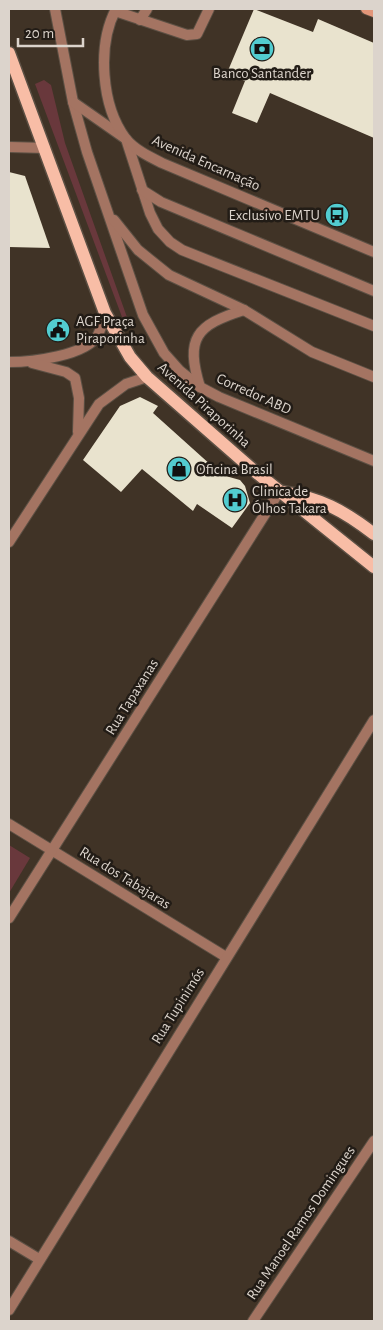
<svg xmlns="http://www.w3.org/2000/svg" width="383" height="1330" viewBox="0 0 383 1330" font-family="'Alegreya Sans',sans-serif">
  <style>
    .green { fill: #69383c }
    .building { fill: #e9e3ce }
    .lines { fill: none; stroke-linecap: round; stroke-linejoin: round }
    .service-casing { stroke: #5c5044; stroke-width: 12 }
    .minor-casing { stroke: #5c5044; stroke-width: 12 }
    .tertiary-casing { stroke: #5c5044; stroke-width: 12 }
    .secondary-casing { stroke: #5c5044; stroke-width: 12 }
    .primary-casing { stroke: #5c5044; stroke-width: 15 }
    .service { stroke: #a47462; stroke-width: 10 }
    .minor { stroke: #a47462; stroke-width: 10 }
    .tertiary { stroke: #a47462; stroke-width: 10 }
    .secondary { stroke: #e29679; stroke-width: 10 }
    .primary { stroke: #f8bda6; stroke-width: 12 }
    .labels { text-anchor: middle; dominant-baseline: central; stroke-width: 5; stroke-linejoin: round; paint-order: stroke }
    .poi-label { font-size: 15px; fill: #dcd4cc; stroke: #221c16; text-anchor: start }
    .street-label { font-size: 15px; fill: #dcd4cc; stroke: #221c16 }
  </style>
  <rect width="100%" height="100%" fill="#403326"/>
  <g class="green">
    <polygon points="44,80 51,85 65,143 128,320 122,317 35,84"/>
    <polygon points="9,845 30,858 9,893"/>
  </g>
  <g class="building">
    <polygon points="254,9 313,32 318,19 374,43 374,138 270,93 257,123 232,113 245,81 227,73"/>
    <polygon points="9,172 25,176 50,248 9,247"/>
    <polygon points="140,397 158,406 153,413 222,475 240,480 245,486 250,503 232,528 197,504 193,511 142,469 121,492 83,460 120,406"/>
  </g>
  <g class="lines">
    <g class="service-casing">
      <g id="service">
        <polyline points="55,9 73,102 87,152 143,315 164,353 180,371 200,387 219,397 374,461"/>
        <polyline points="115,11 187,35 197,34 209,9"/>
        <polyline points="140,20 147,9"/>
        <polyline points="73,102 126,139 150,213 158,229 170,242 182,250 374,326"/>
        <polyline points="142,190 161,202 374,291"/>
        <polyline points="114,220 138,250 169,275 244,310 312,352 374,377"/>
        <path d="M200 387C185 338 196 325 244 310"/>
      </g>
    </g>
    <g class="minor-casing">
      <g id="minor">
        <polyline points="9,147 45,148"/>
        <path d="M9 362C31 362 86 356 98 335 101 329 103 320 105 313"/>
        <polyline points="32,363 66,372 75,378 79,398 78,432"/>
        <polyline points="9,542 99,404 126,384 147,377"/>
        <polyline points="9,824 226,957"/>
        <polyline points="9,918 279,492"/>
        <polyline points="9,1241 39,1259"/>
        <polyline points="9,1310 374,720"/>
        <polyline points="253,1321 374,1141"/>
      </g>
    </g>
    <g class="tertiary-casing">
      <path id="tertiary" d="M116 9C97 45 101 106 126 139 135 150 150 157 162 163L374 252"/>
    </g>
    <g class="secondary-casing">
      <polyline id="secondary" points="366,9 374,12"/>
    </g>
    <g class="primary-casing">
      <g id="primary">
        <polyline points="9,53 105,313 130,357 147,377 252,469 374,567"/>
        <path d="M282 492C320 498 343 510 374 534"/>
      </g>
    </g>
    <use href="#service" class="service"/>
    <use href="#minor" class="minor"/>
    <use href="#tertiary" class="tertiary"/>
    <use href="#secondary" class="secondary"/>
    <use href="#primary" class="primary"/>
  </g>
  <defs>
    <g id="bank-disc" transform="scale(1.25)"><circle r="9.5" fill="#52ccd0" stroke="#221c16"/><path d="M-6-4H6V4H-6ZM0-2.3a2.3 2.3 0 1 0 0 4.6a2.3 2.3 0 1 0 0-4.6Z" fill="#111"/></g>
    <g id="bus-disc" transform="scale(1.25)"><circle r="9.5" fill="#52ccd0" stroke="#221c16"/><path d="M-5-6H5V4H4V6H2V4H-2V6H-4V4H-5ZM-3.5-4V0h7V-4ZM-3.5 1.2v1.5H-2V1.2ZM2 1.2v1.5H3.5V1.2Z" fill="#111"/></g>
    <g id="civic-disc" transform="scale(1.25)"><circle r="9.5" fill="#52ccd0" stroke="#221c16"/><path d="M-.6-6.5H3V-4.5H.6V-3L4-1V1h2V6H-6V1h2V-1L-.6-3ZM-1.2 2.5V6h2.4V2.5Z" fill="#111"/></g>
    <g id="shop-disc" transform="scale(1.25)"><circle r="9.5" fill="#52ccd0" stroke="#221c16"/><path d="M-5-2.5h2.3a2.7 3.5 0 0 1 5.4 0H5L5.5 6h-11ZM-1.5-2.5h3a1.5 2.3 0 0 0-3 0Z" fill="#111"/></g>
    <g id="hospital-disc" transform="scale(1.25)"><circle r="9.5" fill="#52ccd0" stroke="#221c16"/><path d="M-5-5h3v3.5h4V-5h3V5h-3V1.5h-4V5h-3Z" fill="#111"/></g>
  </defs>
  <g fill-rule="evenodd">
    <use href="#bank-disc" x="262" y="49"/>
    <use href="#bus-disc" x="337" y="215"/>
    <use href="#civic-disc" x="58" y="330"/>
    <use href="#shop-disc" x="179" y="469"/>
    <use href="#hospital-disc" x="235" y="500"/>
  </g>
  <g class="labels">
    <g class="poi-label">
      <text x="262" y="73" text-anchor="middle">Banco Santander</text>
      <text x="320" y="215" text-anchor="end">Exclusivo EMTU</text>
      <text x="76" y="321">AGF Praça<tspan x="76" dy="17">Piraporinha</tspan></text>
      <text x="196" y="469">Oficina Brasil</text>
      <text x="252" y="491">Clinica de<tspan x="252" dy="17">Ólhos Takara</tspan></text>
    </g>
    <g class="street-label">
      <text transform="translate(206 163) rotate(24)">Avenida Encarnação</text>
      <text transform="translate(254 394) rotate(24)">Corredor ABD</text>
      <text transform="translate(204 405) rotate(42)">Avenida Piraporinha</text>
      <text transform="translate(132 697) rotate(-58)">Rua Tapaxanas</text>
      <text transform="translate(125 878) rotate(32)">Rua dos Tabajaras</text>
      <text transform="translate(178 1006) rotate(-58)">Rua Tupinimós</text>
      <text transform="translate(301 1223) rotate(-56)">Rua Manoel Ramos Domingues</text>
    </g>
  </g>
  <rect width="383" height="1330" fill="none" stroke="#dcd4cc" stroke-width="20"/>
  <path d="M18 38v8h65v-8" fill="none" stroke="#dcd4cc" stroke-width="2.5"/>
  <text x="25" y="38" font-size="15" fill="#dcd4cc" stroke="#221c16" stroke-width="4" paint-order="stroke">20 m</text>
</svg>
